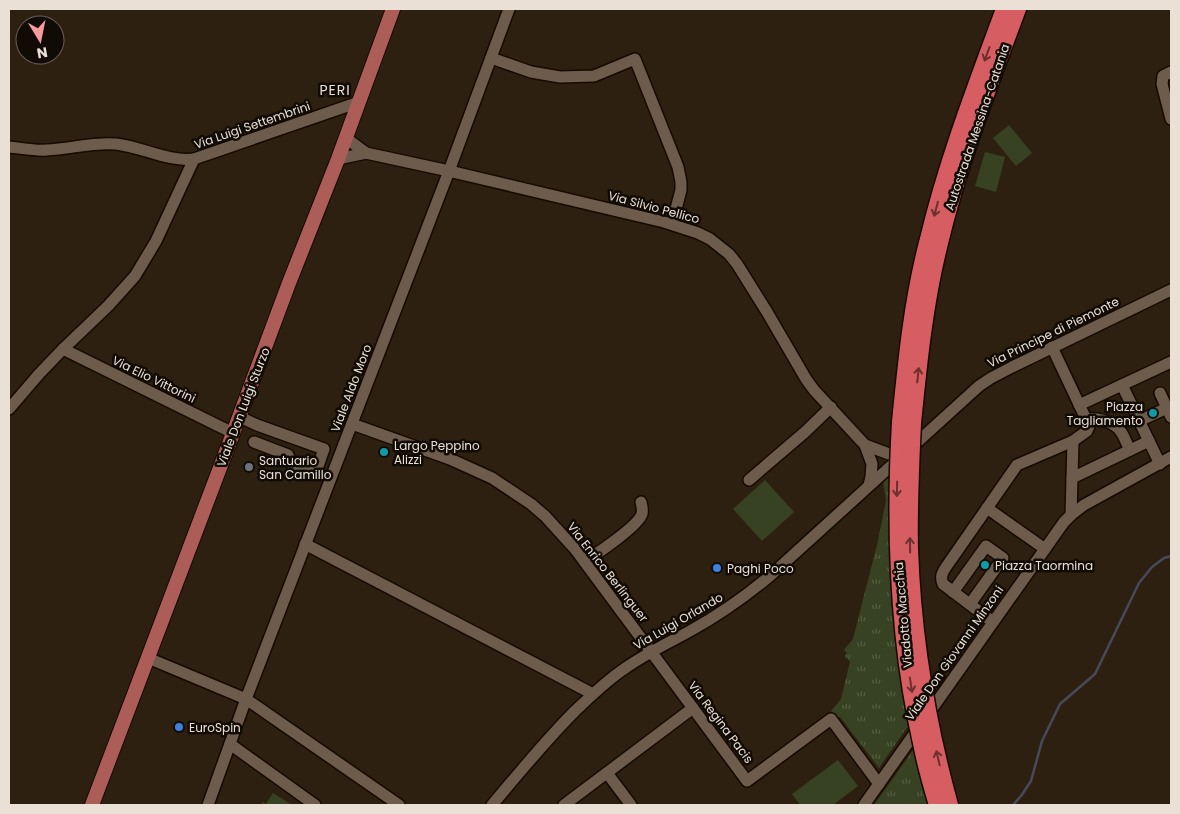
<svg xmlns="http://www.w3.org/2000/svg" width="1180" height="814" viewBox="0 0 1180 814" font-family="Poppins,sans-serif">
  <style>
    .grass { fill: url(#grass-tufts) }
    .pitch { fill: #374222 }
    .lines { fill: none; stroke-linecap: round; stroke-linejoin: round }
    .stream { stroke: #464a59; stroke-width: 2.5 }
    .minor-casing { stroke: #160900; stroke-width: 14 }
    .major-casing { stroke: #160900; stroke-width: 16 }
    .highway-casing { stroke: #160900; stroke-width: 19 }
    .minor { stroke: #6d5c4b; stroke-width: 11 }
    .major { stroke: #ac5d58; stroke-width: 14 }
    .highway { stroke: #d65d61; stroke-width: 16 }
    .highway-bridge-casing { stroke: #160900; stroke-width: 19; stroke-linecap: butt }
    .highway-bridge { stroke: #d65d61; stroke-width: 16 }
    .oneway { stroke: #6a302e }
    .culture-dot { fill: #0f9aa8; stroke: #110b05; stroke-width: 2 }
    .worship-dot { fill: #6b7280; stroke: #110b05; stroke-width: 2 }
    .shop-dot { fill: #3f7fe0; stroke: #110b05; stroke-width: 2 }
    .labels { text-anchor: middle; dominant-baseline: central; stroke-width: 5; stroke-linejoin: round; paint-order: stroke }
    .street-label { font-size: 12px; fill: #eae0d6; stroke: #110b05 }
    .poi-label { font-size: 12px; fill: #eae0d6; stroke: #110b05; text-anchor: start }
    .neighbourhood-label { font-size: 14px; letter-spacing: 1px; fill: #eae0d6; stroke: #110b05 }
  </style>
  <defs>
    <pattern id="grass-tufts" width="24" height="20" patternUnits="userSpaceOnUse" patternTransform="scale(1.25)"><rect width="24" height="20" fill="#374222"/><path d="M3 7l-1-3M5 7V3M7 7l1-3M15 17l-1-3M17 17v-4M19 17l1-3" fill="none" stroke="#545d41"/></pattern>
  </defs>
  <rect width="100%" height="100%" fill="#2e2010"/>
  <g class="grass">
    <polygon points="890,473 889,513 908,726 879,768 840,717 837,718 831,711 841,699 850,662 845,656 847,653 844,650 853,639 877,545 886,501 883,480"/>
    <polygon points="914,749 930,805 874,805"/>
  </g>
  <g class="pitch">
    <polygon points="1009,125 1032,153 1016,166 993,138"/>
    <polygon points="985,152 1005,157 996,192 975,186"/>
    <polygon points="765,480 794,512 762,541 733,509"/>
    <polygon points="838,760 858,786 833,805 800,805 792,794"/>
    <polygon points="273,793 292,805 261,805 263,802 266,804"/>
  </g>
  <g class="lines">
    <polyline class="stream" points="1013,805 1021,796 1031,781 1042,741 1060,704 1095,674 1139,583 1152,567 1164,558 1171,556"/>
    <g class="minor-casing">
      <g id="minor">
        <polyline points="491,58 531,72 560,77 594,76 635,59 678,167 681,182 681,190 672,224"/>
        <polyline points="1171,72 1163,76 1162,84 1171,119"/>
        <polyline points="346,138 366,153"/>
        <path d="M9 147C21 148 34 151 47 150 70 149 93 142 116 144 143 147 167 162 194 159L359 102"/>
        <polyline points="338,159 366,153 449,171 664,222 698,233 710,239 729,254 737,264 767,312 806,379 814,390 865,445 872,464 871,477 869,485"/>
        <polyline points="63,349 233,433"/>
        <polyline points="1122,385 1160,464"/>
        <polyline points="1160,393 1171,417"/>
        <polyline points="1079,405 1171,362"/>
        <polyline points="9,409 39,374 63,349 108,306 135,276 156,241 194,159"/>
        <polyline points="240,417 257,425 324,449 316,472 291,463 288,455 254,442"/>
        <path d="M1086 419C1096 417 1110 421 1118 428 1124 434 1126 443 1130 450"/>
        <polyline points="1139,421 1167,408"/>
        <polyline points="352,424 450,459 492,478 531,504 545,516 575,549 747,781 831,719 879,784"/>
        <polyline points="865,445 889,454 904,451"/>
        <polyline points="1072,478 1149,441"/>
        <polyline points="749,480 805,432 831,407"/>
        <polyline points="987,508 1045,549"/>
        <polyline points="1071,515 1073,441"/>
        <polyline points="305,544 593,694"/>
        <path d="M584 561C596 555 638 526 642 514 643 510 642 506 641 502"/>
        <polyline points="953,592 986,546 1003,558 970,604"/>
        <path d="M993 622 943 584C940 577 942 573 946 567L1017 465 1073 441 1087 431 1089 426 1086 419 1052 347"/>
        <polyline points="148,658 246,699 399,805"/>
        <polyline points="230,744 315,805"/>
        <polyline points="607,773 631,805"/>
        <polyline points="208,805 246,699 449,171 509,9"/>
        <path d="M492 805C519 773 545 741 575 711 591 696 606 681 624 669 645 654 668 643 690 631 719 615 746 596 771 575L979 386 991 378 1012 367 1171 290"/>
        <polyline points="564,805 693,708"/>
        <polyline points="864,805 1064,522 1071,515 1084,505 1171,457"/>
      </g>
    </g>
    <g class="major-casing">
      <polyline id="major" points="92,805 229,444 289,283 338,159 393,9"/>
    </g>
    <g class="highway-casing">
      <g id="highway">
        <path d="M900 422C906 361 912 299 928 239 947 160 976 85 1004 9"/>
        <path d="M913 423C919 363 925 302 940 243 959 163 989 86 1018 9"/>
      </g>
    </g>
    <use href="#minor" class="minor"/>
    <use href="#major" class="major"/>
    <use href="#highway" class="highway"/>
    <g class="highway-bridge-casing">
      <g id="highway-bridge">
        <path d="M900 422C894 530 897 638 921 743 925 764 931 785 937 805"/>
        <path d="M913 423C911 465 909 507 910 549 913 636 927 722 950 805"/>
      </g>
    </g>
    <use href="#highway-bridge" class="highway-bridge"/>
  </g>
  <defs><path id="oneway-shaft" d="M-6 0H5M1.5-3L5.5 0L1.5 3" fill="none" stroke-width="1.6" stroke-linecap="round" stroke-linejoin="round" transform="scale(1.25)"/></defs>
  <g class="oneway">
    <use href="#oneway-shaft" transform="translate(987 54) rotate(110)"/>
    <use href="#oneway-shaft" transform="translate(936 209) rotate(105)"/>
    <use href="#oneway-shaft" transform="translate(918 375) rotate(-84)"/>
    <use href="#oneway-shaft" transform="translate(897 489) rotate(91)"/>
    <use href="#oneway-shaft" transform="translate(910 545) rotate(-91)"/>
    <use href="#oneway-shaft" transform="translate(911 685) rotate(81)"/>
    <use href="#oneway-shaft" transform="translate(938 758) rotate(-103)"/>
  </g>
  <g class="culture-dot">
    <circle cx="1153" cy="413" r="5"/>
    <circle cx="384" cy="452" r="5"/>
    <circle cx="985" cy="565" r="5"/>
  </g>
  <circle class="worship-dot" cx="249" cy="467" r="5"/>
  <g class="shop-dot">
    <circle cx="717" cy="568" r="5"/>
    <circle cx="179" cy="727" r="5"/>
  </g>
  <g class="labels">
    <g class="street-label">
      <text transform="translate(252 125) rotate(-19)">Via Luigi Settembrini</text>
      <text transform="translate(977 127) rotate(-71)">Autostrada Messina-Catania</text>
      <text transform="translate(654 207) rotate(15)">Via Silvio Pellico</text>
      <text transform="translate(1053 332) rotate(-26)">Via Principe di Piemonte</text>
      <text transform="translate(154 379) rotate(26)">Via Elio Vittorini</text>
      <text transform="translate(351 388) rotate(-69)">Viale Aldo Moro</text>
      <text transform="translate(243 407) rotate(-69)">Viale Don Luigi Sturzo</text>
      <text transform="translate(608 572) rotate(52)">Via Enrico Berlinguer</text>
      <text transform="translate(903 615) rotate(-95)">Viadotto Macchia</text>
      <text transform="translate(678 621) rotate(-30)">Via Luigi Orlando</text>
      <text transform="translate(954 653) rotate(-55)">Viale Don Giovanni Minzoni</text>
      <text transform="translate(721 722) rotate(53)">Via Regina Pacis</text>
    </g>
    <g class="poi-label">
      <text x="1143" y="406" text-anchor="end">Piazza<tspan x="1143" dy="14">Tagliamento</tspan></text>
      <text x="394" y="445">Largo Peppino<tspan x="394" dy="14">Alizzi</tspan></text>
      <text x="259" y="460">Santuario<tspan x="259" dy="14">San Camillo</tspan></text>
      <text x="995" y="565">Piazza Taormina</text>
      <text x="727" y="568">Paghi Poco</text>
      <text x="189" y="727">EuroSpin</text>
    </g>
    <g class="neighbourhood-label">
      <text x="335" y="90">PERI</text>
    </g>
  </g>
  <rect width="1180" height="814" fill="none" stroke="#eae0d6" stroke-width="20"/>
  <g transform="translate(40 40) rotate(170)"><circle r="24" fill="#110b05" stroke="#686059"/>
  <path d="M0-4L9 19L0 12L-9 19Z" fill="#f59b9a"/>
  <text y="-8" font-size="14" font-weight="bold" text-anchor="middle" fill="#eae0d6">N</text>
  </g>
</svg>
